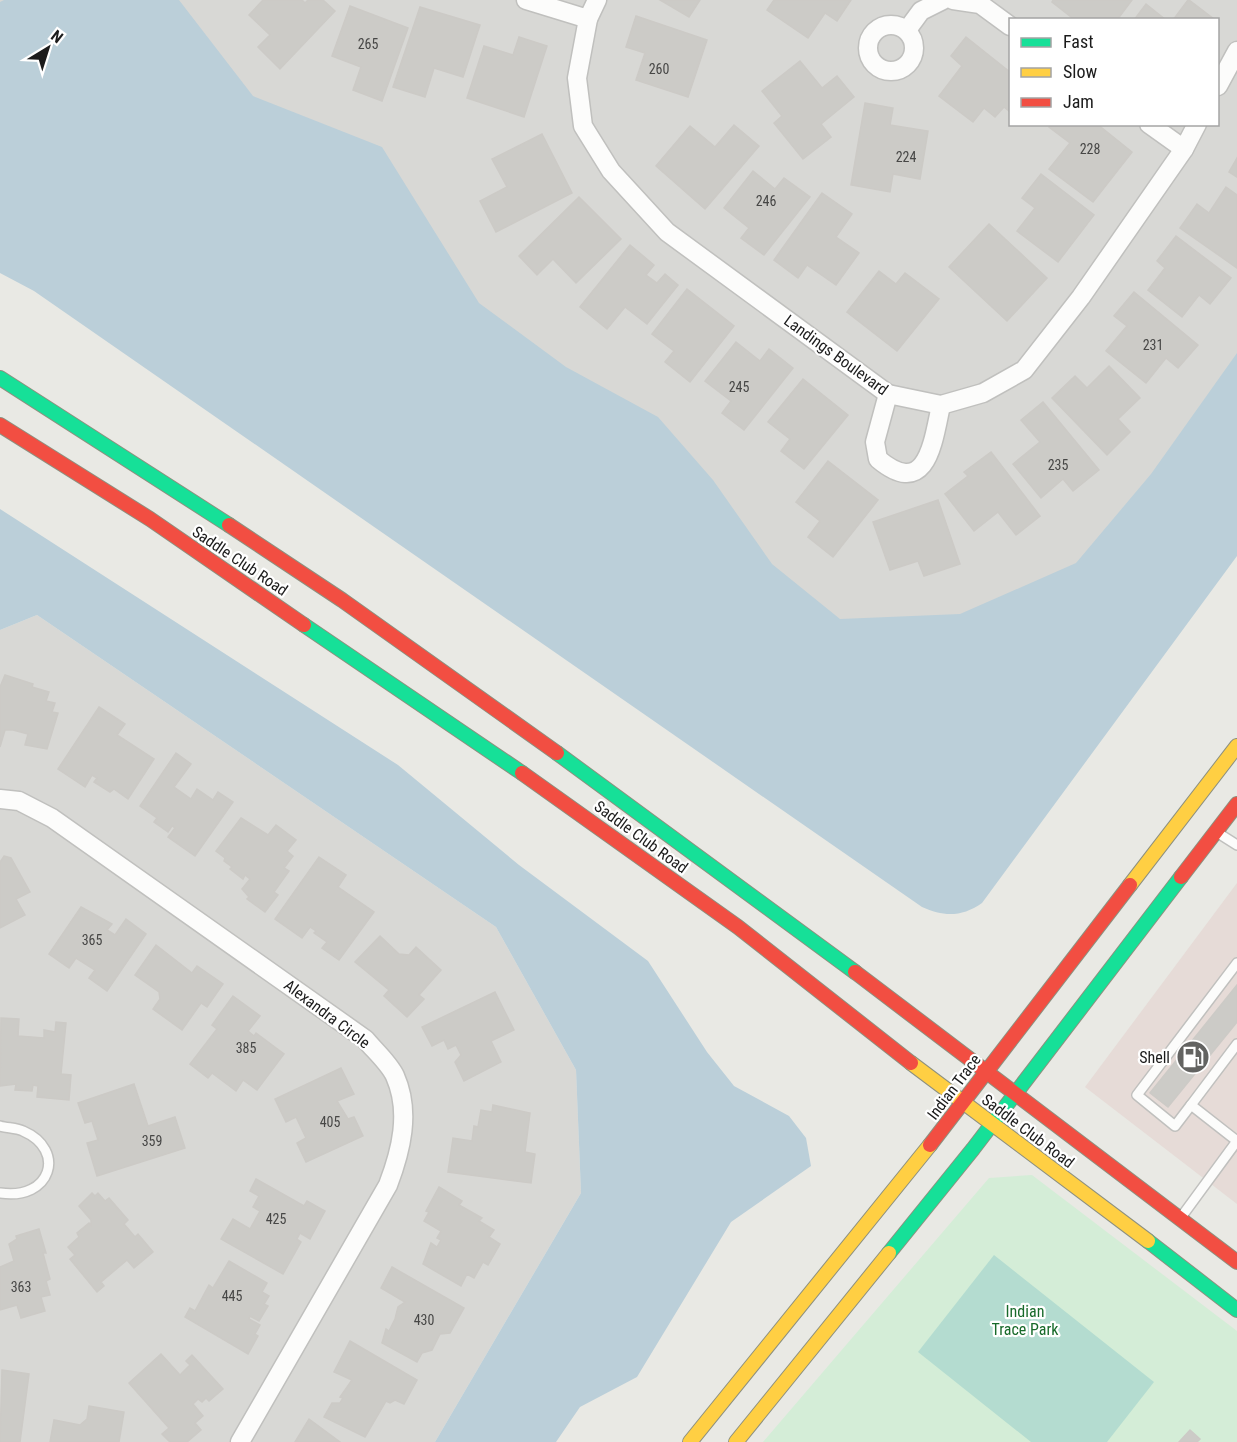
<svg xmlns="http://www.w3.org/2000/svg" width="1237" height="1442" viewBox="0 0 1237 1442" font-family="'Roboto Condensed',sans-serif">
  <style>
    .residential { fill: #d8d8d5; fill-rule: evenodd }
    .commercial { fill: #e6dbd7 }
    .park { fill: #d4edd7 }
    .pitch { fill: #b4dcd0 }
    .water { fill: #bbcfd9 }
    .building { fill: #cccbc7; stroke: #cccac6; stroke-width: 1.5 }
    .lines { fill: none; stroke-linecap: round; stroke-linejoin: round }
    .lane-casing { stroke: #c0c0be; stroke-width: 12 }
    .street-casing { stroke: #c0c0be; stroke-width: 21 }
    .fast-casing { stroke: #8d907f; stroke-width: 16 }
    .slow-casing { stroke: #8d907f; stroke-width: 16 }
    .jam-casing { stroke: #8d907f; stroke-width: 16 }
    .lane { stroke: #fcfcfb; stroke-width: 9 }
    .street { stroke: #fcfcfb; stroke-width: 18 }
    .fast { stroke: #16e098; stroke-width: 14 }
    .slow { stroke: #ffcf43; stroke-width: 14 }
    .jam { stroke: #f24e42; stroke-width: 14 }
    .labels { text-anchor: middle; dominant-baseline: central; stroke-width: 4.5; stroke-linejoin: round; paint-order: stroke }
    .number-label { font-size: 14px; fill: #474746 }
    .street-label { font-size: 16px; fill: #1b1b1b; stroke: #fff }
    .poi-label { font-size: 16px; fill: #1b1b1b; stroke: #fff; text-anchor: end }
    .park-label { font-size: 16px; fill: #186a2a; stroke: #fff }
  </style>
  <rect width="100%" height="100%" fill="#e9e9e4"/>
  <g class="residential">
    <path d="M0 0H1237V446L977 788 0 157ZM1010 20H1218V124H1010Z"/>
    <polygon points="37,615 496,927 576,1070 581,1193 435,1442 0,1442 0,630"/>
  </g>
  <polygon class="commercial" points="1237,883 1237,1204 1085,1087"/>
  <polygon class="park" points="1032,1175 1237,1331 1237,1442 763,1442 989,1178"/>
  <polygon class="pitch" points="994,1255 1154,1382 1107,1442 1031,1442 918,1352"/>
  <g class="water">
    <path d="M4 0H179L253 96 382 147 479 303 566 367 658 417 713 480 772 564 840 619 960 614 1076 563 1151 474 1237 353V556L982 903C962 917 944 917 922 907L34 291 0 273V2Z"/>
    <polygon points="0,509 398,765 519,865 648,961 707,1052 734,1086 789,1116 806,1138 811,1166 731,1222 637,1377 580,1407 556,1442 435,1442 581,1193 576,1070 496,927 37,615 0,630"/>
  </g>
  <g class="building">
    <polygon points="263,0 302,0 305,3 308,0 323,0 335,11 280,69 258,47 270,35 249,15"/>
    <polygon points="660,0 700,0 689,17"/>
    <polygon points="774,0 851,0 837,21 825,13 808,38 767,10"/>
    <polygon points="1053,0 1132,0 1117,20 1075,20 1052,2"/>
    <polygon points="1188,0 1189,0 1214,19 1173,20"/>
    <polygon points="1146,4 1166,20 1134,20"/>
    <polygon points="350,6 408,28 382,101 353,90 361,67 332,56"/>
    <polygon points="420,7 480,25 463,77 434,68 425,97 393,87"/>
    <polygon points="636,16 707,40 688,97 636,80 645,53 626,47"/>
    <polygon points="519,37 547,46 524,117 467,98 484,46 513,55"/>
    <polygon points="966,37 1010,72 1010,112 1004,107 995,117 984,108 973,122 939,96 962,66 951,56"/>
    <polygon points="800,61 822,88 837,76 854,97 821,124 831,137 803,159 774,123 782,116 762,91"/>
    <polygon points="865,103 893,108 890,125 928,131 920,179 893,174 890,192 851,185"/>
    <polygon points="1051,124 1097,124 1132,152 1093,202 1049,169 1070,143 1049,127"/>
    <polygon points="734,125 759,146 705,209 656,166 690,126 715,147"/>
    <polygon points="542,134 572,193 496,232 480,201 507,187 492,159"/>
    <polygon points="1237,158 1237,177 1229,172"/>
    <polygon points="753,171 775,189 784,178 810,197 764,255 741,238 749,228 724,208"/>
    <polygon points="1041,174 1094,215 1058,262 1017,231 1035,208 1022,198"/>
    <polygon points="1226,187 1237,195 1237,268 1180,228 1197,204 1209,213"/>
    <polygon points="822,193 852,214 836,237 859,253 836,285 807,265 798,278 774,260"/>
    <polygon points="579,197 621,239 576,283 553,259 537,275 519,256"/>
    <polygon points="989,224 1047,278 1007,321 949,267"/>
    <polygon points="1176,236 1231,278 1210,304 1199,295 1182,317 1148,290 1165,268 1157,261"/>
    <polygon points="630,245 654,265 646,275 657,283 665,274 678,285 647,324 625,307 607,329 580,307"/>
    <polygon points="879,271 896,284 905,273 939,299 897,351 847,312"/>
    <polygon points="687,289 734,326 690,382 665,362 674,351 652,334"/>
    <polygon points="1134,292 1198,345 1178,368 1166,358 1146,383 1106,351 1127,326 1114,316"/>
    <polygon points="736,342 760,361 769,349 793,368 744,430 722,413 731,401 705,381"/>
    <polygon points="1109,366 1140,398 1118,419 1130,432 1107,455 1052,398 1075,376 1087,388"/>
    <polygon points="803,379 848,415 804,469 781,451 790,439 768,422"/>
    <polygon points="1043,402 1099,470 1073,491 1063,479 1041,498 1013,464 1040,442 1021,420"/>
    <polygon points="991,452 1040,516 1016,535 998,512 974,531 945,494 968,476 964,472"/>
    <polygon points="828,461 878,500 833,557 808,537 820,521 796,502"/>
    <polygon points="938,500 960,564 924,576 918,561 890,570 873,522"/>
    <polygon points="5,675 33,684 32,687 49,692 46,701 55,703 52,712 58,713 47,749 25,745 28,734 13,730 5,730 0,747 0,687"/>
    <polygon points="99,707 125,724 117,735 154,759 128,799 114,789 110,792 94,782 97,778 92,775 85,787 58,769"/>
    <polygon points="176,753 191,764 174,787 191,799 197,789 213,800 218,792 233,802 195,856 168,837 175,828 172,826 168,832 154,822 157,818 140,806"/>
    <polygon points="241,818 268,835 276,825 296,840 287,851 293,856 284,868 289,871 274,892 278,895 265,912 247,899 249,897 242,889 250,879 245,875 243,879 230,869 232,867 224,861 225,858 216,851"/>
    <polygon points="4,856 11,858 30,892 16,899 25,915 0,928 0,862"/>
    <polygon points="319,857 346,875 338,887 374,912 339,960 322,948 327,942 314,933 316,931 310,927 302,938 275,919"/>
    <polygon points="81,907 112,924 107,930 115,935 126,919 146,934 107,991 89,978 95,970 76,958 69,968 49,954"/>
    <polygon points="380,936 399,954 409,955 416,947 441,970 419,995 424,999 407,1017 384,996 389,990 355,962"/>
    <polygon points="156,945 192,973 197,966 223,984 207,1007 201,1003 182,1030 153,1009 160,999 159,992 135,975"/>
    <polygon points="1237,985 1237,1022 1168,1107 1150,1093"/>
    <polygon points="495,992 514,1030 491,1041 501,1062 464,1081 455,1062 461,1055 456,1045 448,1049 444,1040 432,1046 422,1027"/>
    <polygon points="233,996 260,1016 248,1031 254,1036 256,1033 284,1054 257,1090 243,1080 236,1091 212,1073 208,1078 190,1064 217,1029 212,1025"/>
    <polygon points="1,1018 19,1019 18,1036 44,1038 44,1030 55,1032 56,1022 66,1023 61,1074 71,1075 69,1100 37,1097 38,1086 33,1085 32,1091 15,1090 16,1084 0,1086"/>
    <polygon points="341,1068 354,1094 337,1101 348,1119 354,1117 363,1136 306,1162 297,1143 306,1138 296,1117 286,1122 275,1099"/>
    <polygon points="134,1084 148,1126 175,1117 185,1148 97,1176 87,1143 98,1140 92,1121 85,1123 78,1103"/>
    <polygon points="493,1105 530,1113 525,1152 535,1154 531,1183 448,1172 453,1138 472,1141 474,1126 478,1127 481,1110 492,1112"/>
    <polygon points="256,1179 304,1206 307,1201 325,1211 310,1239 300,1233 297,1239 301,1242 283,1274 221,1239 233,1219 250,1229 260,1211 253,1207 259,1196 250,1191"/>
    <polygon points="439,1187 462,1201 459,1205 482,1218 479,1221 494,1230 489,1237 500,1244 488,1265 483,1262 474,1278 467,1274 461,1286 423,1264 431,1243 437,1247 441,1240 437,1238 441,1231 424,1221 429,1212 426,1211"/>
    <polygon points="92,1193 95,1196 98,1193 105,1201 109,1198 128,1220 124,1224 135,1237 138,1234 153,1252 134,1268 127,1260 101,1282 104,1286 97,1292 70,1259 75,1255 68,1247 79,1237 77,1233 89,1223 91,1225 91,1220 79,1206"/>
    <polygon points="39,1229 46,1253 43,1253 50,1279 46,1281 50,1295 41,1297 45,1311 21,1318 17,1305 0,1310 0,1267 14,1261 9,1244 17,1239 16,1236"/>
    <polygon points="229,1261 267,1283 262,1292 269,1296 264,1304 268,1306 259,1321 250,1316 249,1319 260,1325 255,1334 258,1336 248,1354 185,1317 190,1308 195,1311 209,1285 213,1288"/>
    <polygon points="392,1267 464,1308 450,1333 440,1334 432,1350 422,1353 417,1362 382,1343 386,1329 389,1331 395,1319 398,1307 405,1302 381,1288"/>
    <polygon points="350,1341 417,1380 404,1404 395,1400 390,1403 386,1401 365,1437 324,1417 332,1403 340,1403 343,1398 340,1397 352,1380 334,1372"/>
    <polygon points="161,1354 180,1375 190,1365 186,1361 192,1355 223,1389 209,1401 206,1398 202,1402 198,1399 193,1404 203,1416 195,1423 201,1430 187,1442 170,1442 162,1434 169,1428 129,1383"/>
    <polygon points="2,1370 29,1374 20,1442 0,1442"/>
    <polygon points="89,1406 124,1412 119,1442 50,1442 54,1420 80,1425 87,1419"/>
    <polygon points="309,1419 340,1442 295,1442"/>
    <polygon points="1190,1430 1200,1439 1197,1442 1179,1442"/>
  </g>
  <g class="lines">
    <g class="lane-casing">
      <g id="lane">
        <polyline points="1218,833 1237,845"/>
        <polyline points="1191,1105 1175,1126 1137,1095 1237,963"/>
        <path d="M0 1126C7 1128 17 1128 23 1131 67 1150 51 1201 0 1193"/>
        <polyline points="1182,1216 1237,1141 1191,1105 1237,1044"/>
      </g>
    </g>
    <g class="street-casing">
      <g id="street">
        <polyline points="526,0 588,19"/>
        <polyline points="597,0 588,19 577,78 583,126 611,171 667,232 888,394 941,405 983,393 1024,370 1081,297 1184,149 1197,124"/>
        <polyline points="953,0 980,4 1010,26"/>
        <circle cx="891" cy="48" r="23"/>
        <polyline points="907,30 921,11 943,0"/>
        <polyline points="1218,86 1237,51"/>
        <polyline points="1149,124 1184,149"/>
        <path d="M888 394 875 442 878 459C927 500 933 442 941 405"/>
        <path d="M0 799 19 801 52 818 365 1039C374 1050 389 1063 395 1076 411 1112 401 1151 388 1185L240 1442"/>
      </g>
    </g>
    <g class="fast-casing">
      <g id="fast">
        <polyline points="0,378 229,525"/>
        <polyline points="304,625 522,773"/>
        <polyline points="557,753 855,972"/>
        <polyline points="1148,1241 1237,1310"/>
        <polyline points="889,1253 973,1149 1181,877"/>
      </g>
    </g>
    <g class="slow-casing">
      <g id="slow">
        <polyline points="1130,885 1237,746"/>
        <polyline points="911,1063 1148,1241"/>
        <polyline points="690,1442 930,1145"/>
        <polyline points="736,1442 889,1253"/>
      </g>
    </g>
    <g class="jam-casing">
      <g id="jam">
        <polyline points="0,425 150,519 304,625"/>
        <polyline points="229,525 342,600 557,753"/>
        <polyline points="522,773 738,927 911,1063"/>
        <polyline points="1181,877 1237,804"/>
        <polyline points="855,972 1237,1262"/>
        <polyline points="930,1145 1130,885"/>
      </g>
    </g>
    <use href="#lane" class="lane"/>
    <use href="#street" class="street"/>
    <use href="#fast" class="fast"/>
    <use href="#slow" class="slow"/>
    <use href="#jam" class="jam"/>
  </g>
  <defs>
    <g id="fuel-disc" transform="scale(1.725)"><circle r="9.5" fill="#636361" stroke="#fff"/><path d="M-5.5-6h7V0h2V4h1.3V-2.5L3-4.5l.8-.8L6-3V5H2.5V1h-1V6h-7ZM-4.2-4.7v3.2H.2V-4.7Z" fill="#fff"/></g>
  </defs>
  <g fill-rule="evenodd">
    <use href="#fuel-disc" x="1193" y="1057"/>
  </g>
  <g class="labels">
    <g class="number-label">
      <text x="368" y="44">265</text>
      <text x="659" y="69">260</text>
      <text x="1090" y="149">228</text>
      <text x="906" y="157">224</text>
      <text x="766" y="201">246</text>
      <text x="1153" y="345">231</text>
      <text x="739" y="387">245</text>
      <text x="1058" y="465">235</text>
      <text x="92" y="940">365</text>
      <text x="246" y="1048">385</text>
      <text x="330" y="1122">405</text>
      <text x="152" y="1141">359</text>
      <text x="276" y="1219">425</text>
      <text x="21" y="1287">363</text>
      <text x="232" y="1296">445</text>
      <text x="424" y="1320">430</text>
    </g>
    <g class="street-label">
      <text transform="translate(836 355) rotate(36)">Landings Boulevard</text>
      <text transform="translate(240 561) rotate(34)">Saddle Club Road</text>
      <text transform="translate(641 837) rotate(36)">Saddle Club Road</text>
      <text transform="translate(327 1014) rotate(37)">Alexandra Circle</text>
      <text transform="translate(954 1087) rotate(-53)">Indian Trace</text>
      <text transform="translate(1028 1131) rotate(37)">Saddle Club Road</text>
    </g>
    <g class="poi-label">
      <text x="1170" y="1057">Shell</text>
    </g>
    <g class="park-label">
      <text x="1025" y="1311">Indian<tspan x="1025" dy="18">Trace Park</tspan></text>
    </g>
  </g>
  <rect x="1009" y="18" width="210" height="108" fill="#ffffff" stroke="#a4a4a4" stroke-width="1.5"/>
  <rect x="1021" y="38" width="30" height="9" fill="#16e098" stroke="#a4a4a4" stroke-width="1.5"/>
  <text x="1063" y="48" font-size="18" fill="#1b1b1b">Fast</text>
  <rect x="1021" y="68" width="30" height="9" fill="#ffcf43" stroke="#a4a4a4" stroke-width="1.5"/>
  <text x="1063" y="78" font-size="18" fill="#1b1b1b">Slow</text>
  <rect x="1021" y="98" width="30" height="9" fill="#f24e42" stroke="#a4a4a4" stroke-width="1.5"/>
  <text x="1063" y="108" font-size="18" fill="#1b1b1b">Jam</text>
  <g transform="translate(48 48) rotate(38)" stroke="#ffffff" stroke-width="4.5" paint-order="stroke">
  <path d="M0-4.5L10 22L0 15L-10 22Z" fill="#1b1b1b"/>
  <text y="-9" font-size="16" font-weight="bold" text-anchor="middle" fill="#1b1b1b">N</text>
  </g>
</svg>
